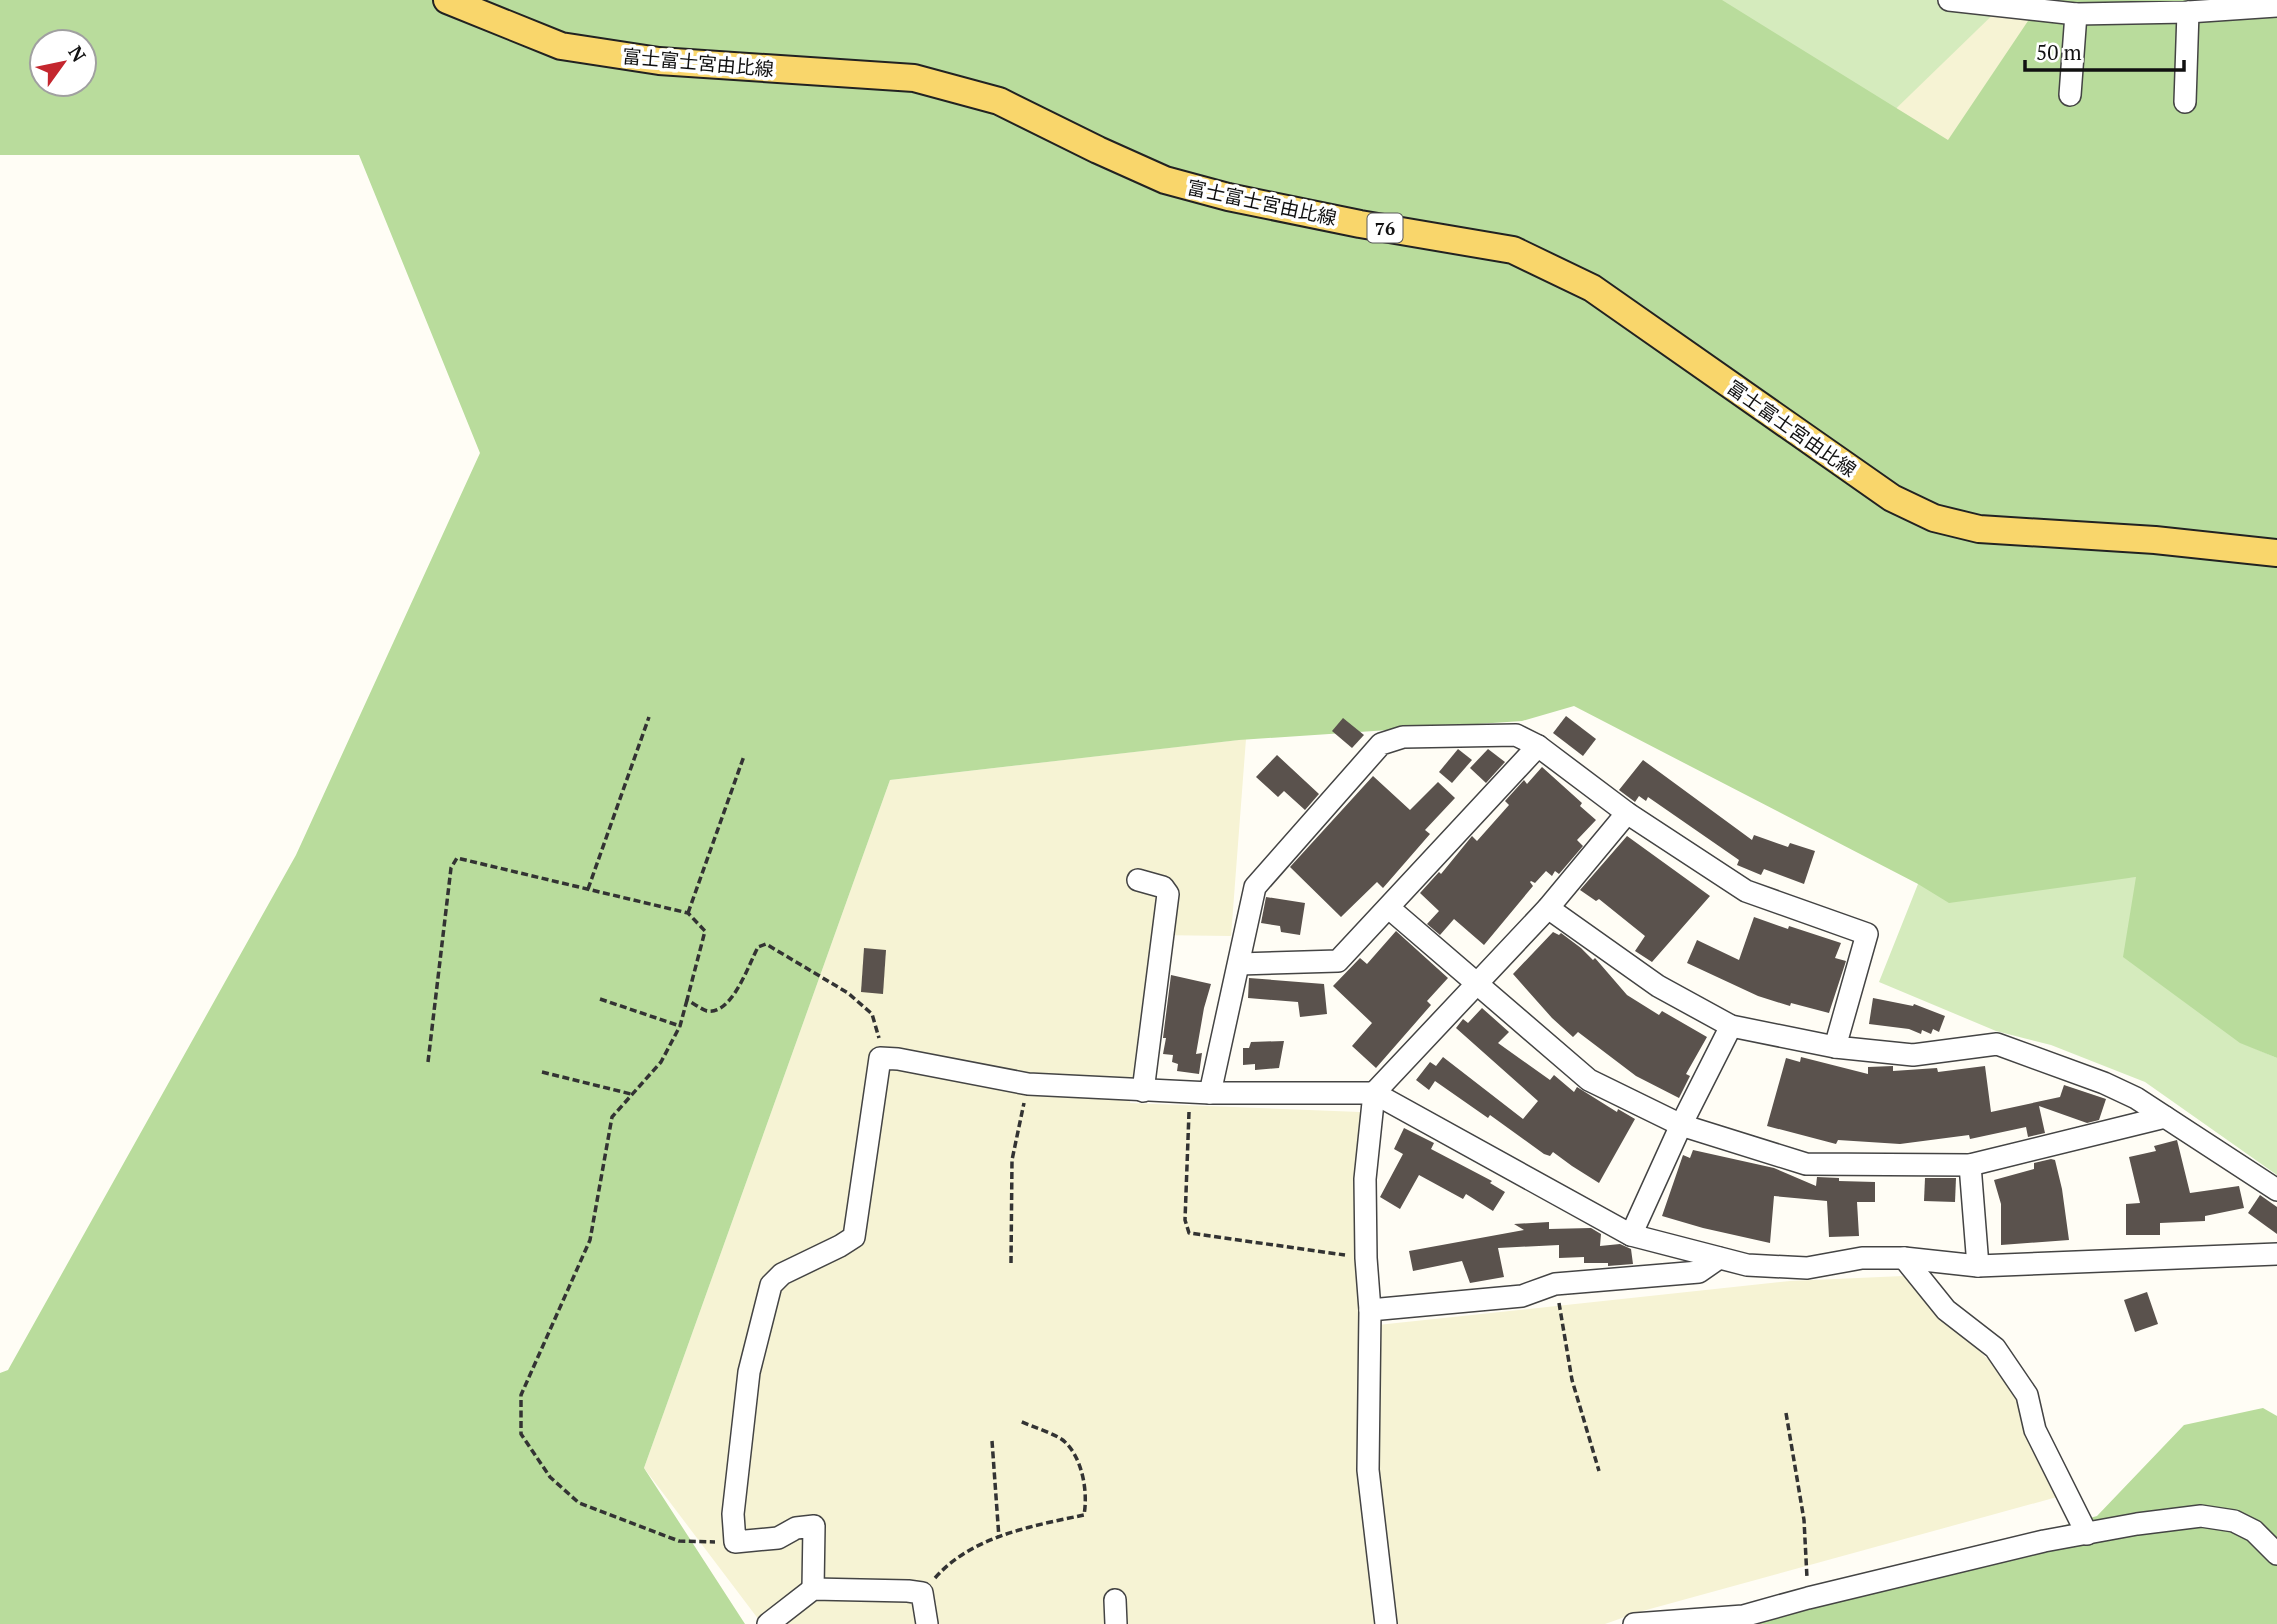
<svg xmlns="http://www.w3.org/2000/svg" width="2277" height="1624" viewBox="0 0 2277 1624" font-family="'PT Serif','Noto Sans JP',serif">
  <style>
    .farmland { fill: #f6f3d4 }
    .green { fill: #d5ebbd }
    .forest { fill: #b9dc9c; fill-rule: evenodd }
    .building { fill: #5a524d }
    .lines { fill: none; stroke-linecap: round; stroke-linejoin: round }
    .minor-casing { stroke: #444; stroke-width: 24 }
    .major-casing { stroke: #222; stroke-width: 30 }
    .path { stroke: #333; stroke-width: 3.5; stroke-dasharray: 7 3.5; stroke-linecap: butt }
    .minor { stroke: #fff; stroke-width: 21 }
    .major { stroke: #f9d66b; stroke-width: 26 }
    .labels { text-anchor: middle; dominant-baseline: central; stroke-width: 7; stroke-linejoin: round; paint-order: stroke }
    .shield { fill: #fff; stroke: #585858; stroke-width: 2 }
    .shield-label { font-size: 18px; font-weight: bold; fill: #111 }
    .street-label { font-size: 19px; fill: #111; stroke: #fff }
  </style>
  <rect width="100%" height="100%" fill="#fffdf5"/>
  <g class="farmland">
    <polygon points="1720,0 2056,0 1948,141"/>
    <polygon points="1246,739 1231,936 1153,935 1130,1103 1360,1112 1359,1327 1790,1281 1903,1276 2007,1378 2057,1497 1639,1612 1605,1624 762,1624 644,1468 890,780"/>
  </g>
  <g class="green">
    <polygon points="1693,0 2008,0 1878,126"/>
    <polygon points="2137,877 2240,1042 2277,1058 2277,1175 2145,1082 2051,1045 1996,1031 1879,982 1918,884"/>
  </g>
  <g class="forest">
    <path d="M0 0H1722L1948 140 2042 0H2277V1058L2240 1043 2123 957 2136 877 1949 903 1918 884 1574 706 1522 721 1239 740 890 780 644 1468 745 1624H0V1373L8 1370 296 855 480 453 359 155H0ZM42 42H84V84H42Z"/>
    <polygon points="2263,1408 2277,1416 2277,1624 1732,1624 1842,1589 2097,1516 2184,1425"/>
  </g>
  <g class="building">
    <polygon points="1566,716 1596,739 1583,756 1553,733"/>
    <polygon points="1343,718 1364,735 1352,748 1332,731"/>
    <polygon points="1458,749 1472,760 1452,783 1439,772"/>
    <polygon points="1488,749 1505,762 1486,783 1470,768"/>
    <polygon points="1277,755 1319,794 1305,810 1284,791 1278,797 1256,777"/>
    <polygon points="1643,760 1752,840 1754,835 1788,847 1790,843 1815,851 1804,884 1764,869 1761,875 1737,865 1739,860 1648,797 1646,801 1639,796 1635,802 1619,790"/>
    <polygon points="1542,767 1582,803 1580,806 1596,820 1577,840 1583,846 1559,874 1555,871 1552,876 1546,871 1535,883 1531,881 1530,882 1533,886 1484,945 1454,919 1440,935 1427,924 1439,911 1420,893 1439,872 1441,874 1472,836 1477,841 1509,805 1505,801 1524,780 1527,784"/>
    <polygon points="1373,776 1410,810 1438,782 1455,798 1425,830 1430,834 1383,888 1377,882 1341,917 1290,867"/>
    <polygon points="1627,836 1710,896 1652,962 1635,951 1645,936 1599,899 1596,901 1580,890"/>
    <polygon points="1266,897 1305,903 1300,935 1281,932 1280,926 1261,923"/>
    <polygon points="1754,917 1788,929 1789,926 1841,943 1835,958 1846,961 1829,1013 1791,1003 1790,1006 1758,996 1687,963 1697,940 1739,960"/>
    <polygon points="1396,931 1448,978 1427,1001 1431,1005 1376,1068 1352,1046 1372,1023 1333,986 1360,958 1367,964"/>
    <polygon points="1553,932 1559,935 1561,933 1581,948 1593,960 1595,958 1627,995 1659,1015 1662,1011 1707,1037 1686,1074 1690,1076 1679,1098 1636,1076 1578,1032 1573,1037 1552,1018 1513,974"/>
    <polygon points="864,948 886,950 883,994 861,992"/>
    <polygon points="1171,975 1211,984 1204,1008 1196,1054 1202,1053 1199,1074 1177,1071 1178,1064 1172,1062 1173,1055 1163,1054 1166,1038 1163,1038"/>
    <polygon points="1249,978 1324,984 1327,1014 1300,1017 1298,1002 1248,998"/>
    <polygon points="1873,998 1913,1006 1914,1004 1945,1016 1939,1032 1933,1029 1931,1034 1922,1030 1921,1034 1909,1029 1869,1024"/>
    <polygon points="1482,1008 1509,1032 1498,1043 1550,1080 1554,1075 1574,1092 1577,1087 1617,1112 1618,1109 1635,1119 1599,1183 1572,1166 1553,1152 1550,1156 1544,1154 1490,1115 1488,1118 1435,1081 1429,1090 1416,1080 1430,1062 1436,1066 1443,1057 1523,1119 1538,1101 1456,1028 1463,1019 1468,1023"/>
    <polygon points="1284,1041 1279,1068 1255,1070 1255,1064 1243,1065 1243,1048 1249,1048 1251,1042"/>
    <polygon points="1801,1057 1868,1074 1868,1067 1893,1066 1893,1071 1937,1068 1938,1072 1985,1066 1991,1112 2060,1097 2064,1085 2106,1099 2099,1120 2087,1123 2039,1106 2045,1133 2028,1137 2026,1127 1970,1139 1969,1135 1900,1144 1838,1140 1836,1144 1767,1126 1786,1058 1800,1062"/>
    <polygon points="1404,1128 1434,1143 1431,1149 1492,1181 1490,1183 1505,1192 1493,1211 1466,1194 1463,1199 1419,1175 1400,1209 1380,1197 1403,1154 1394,1149"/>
    <polygon points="2177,1140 2190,1193 2239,1186 2244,1208 2205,1216 2205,1221 2160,1223 2160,1235 2126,1235 2126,1204 2140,1203 2129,1157 2156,1151 2154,1146"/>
    <polygon points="1693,1150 1774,1168 1816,1186 1817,1177 1839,1178 1839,1181 1875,1182 1875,1202 1857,1202 1859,1236 1829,1237 1827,1201 1774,1196 1770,1243 1703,1228 1662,1216 1683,1155 1690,1158"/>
    <polygon points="2051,1159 2055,1160 2062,1189 2069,1240 2001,1245 2001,1204 1994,1180 2034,1169 2034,1163"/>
    <polygon points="1925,1178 1956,1178 1955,1202 1924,1201"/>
    <polygon points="2260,1195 2277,1207 2277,1234 2248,1213"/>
    <polygon points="1549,1222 1549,1229 1591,1228 1601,1234 1600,1246 1620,1244 1631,1249 1633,1264 1608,1266 1608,1263 1584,1263 1584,1257 1559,1258 1559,1245 1498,1248 1504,1277 1470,1283 1462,1261 1413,1271 1409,1251 1524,1230 1514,1224"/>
    <polygon points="2147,1292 2158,1324 2135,1332 2124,1300"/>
  </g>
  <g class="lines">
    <g class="minor-casing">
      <g id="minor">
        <polyline points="1949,0 2076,14 2188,12 2277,6"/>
        <polyline points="2070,95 2076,14"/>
        <polyline points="2185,102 2188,12"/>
        <polyline points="1138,880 1163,887 1168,894 1143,1091"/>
        <polyline points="1389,908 1589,1080 1681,1125 1806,1164 1970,1165 2165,1117"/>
        <polyline points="1548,908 1658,986 1731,1026 1835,1047"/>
        <polyline points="1239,964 1338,961 1538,746"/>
        <polyline points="1210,1093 1255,887 1381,744 1403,737 1516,735 1538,746 1627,813 1746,891 1867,934 1835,1047 1913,1055 1997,1044 2104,1083 2136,1098 2277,1190"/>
        <polyline points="1970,1165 1978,1266"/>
        <polyline points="1631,1235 1681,1125 1731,1026"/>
        <polyline points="1904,1258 1946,1310 1995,1348 2027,1395 2035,1430 2087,1534"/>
        <polyline points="1370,1310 1522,1296 1555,1284 1699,1272 1719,1258"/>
        <polyline points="813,1589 814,1526 796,1528 778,1538 735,1542 733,1514 749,1372 771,1285 782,1274 840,1246 854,1237 880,1058 898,1059 1028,1084 1210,1093 1374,1093 1631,1235 1747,1265 1807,1268 1862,1258 1904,1258 1978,1266 2277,1254"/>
        <polyline points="1115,1600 1116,1624"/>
        <polyline points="768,1624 813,1589 908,1591 922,1593 927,1624"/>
        <polyline points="1386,1624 1368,1470 1370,1310 1366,1258 1365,1179 1374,1093 1548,908 1627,813"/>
        <polyline points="1634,1624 1743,1616 1808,1598 2044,1541 2137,1524 2201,1516 2234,1521 2254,1531 2277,1554"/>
      </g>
    </g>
    <g class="major-casing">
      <polyline id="major" points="447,0 561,46 659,61 914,78 999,101 1098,150 1165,180 1228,197 1360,224 1513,250 1592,288 1892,498 1934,518 1979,529 2155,540 2277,553"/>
    </g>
    <g class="path">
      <polyline points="588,889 649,717"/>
      <polyline points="688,913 744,756"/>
      <polyline points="600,999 680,1026"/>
      <polyline points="687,1000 680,1026 661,1062 612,1117 590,1240 521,1395 521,1434 550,1477 579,1503 679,1541 715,1542"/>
      <path d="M428 1062 451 868 457 858 688 913 705 931 687 1000C693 1003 701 1009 707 1011 732 1015 748 966 758 947L766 944 848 993 872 1014 879 1038"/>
      <polyline points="542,1072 631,1094"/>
      <polyline points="1189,1112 1185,1220 1189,1233 1345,1255"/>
      <polyline points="1011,1263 1012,1160 1024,1103"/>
      <polyline points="1559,1303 1572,1380 1599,1471"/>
      <polyline points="1786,1413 1804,1520 1807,1578"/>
      <polyline points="992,1441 999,1538"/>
      <path d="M935 1578C972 1536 1032 1526 1084 1515 1088 1493 1083 1459 1065 1442 1057 1434 1032 1427 1020 1421"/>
    </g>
    <use href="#minor" class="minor"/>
    <use href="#major" class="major"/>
  </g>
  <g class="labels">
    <rect class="shield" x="1367.5" y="213.5" width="35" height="29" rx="5"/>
    <g class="shield-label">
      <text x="1385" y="228">76</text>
    </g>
    <g class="street-label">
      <text transform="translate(698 62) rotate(5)">富士富士宮由比線</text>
      <text transform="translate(1262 202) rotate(12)">富士富士宮由比線</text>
      <text transform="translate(1792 428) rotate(35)">富士富士宮由比線</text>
    </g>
  </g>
  <g transform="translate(63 63) rotate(57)"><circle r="33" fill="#ffffff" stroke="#a0a0a0" stroke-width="2"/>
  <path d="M0-5L12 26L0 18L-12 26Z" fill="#c4262e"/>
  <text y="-10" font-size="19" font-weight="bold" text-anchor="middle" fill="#111111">N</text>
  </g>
  <path d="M2025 60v10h159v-10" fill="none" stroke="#111111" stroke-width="3.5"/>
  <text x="2036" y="60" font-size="21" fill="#111111" stroke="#ffffff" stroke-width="5" paint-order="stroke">50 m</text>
</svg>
